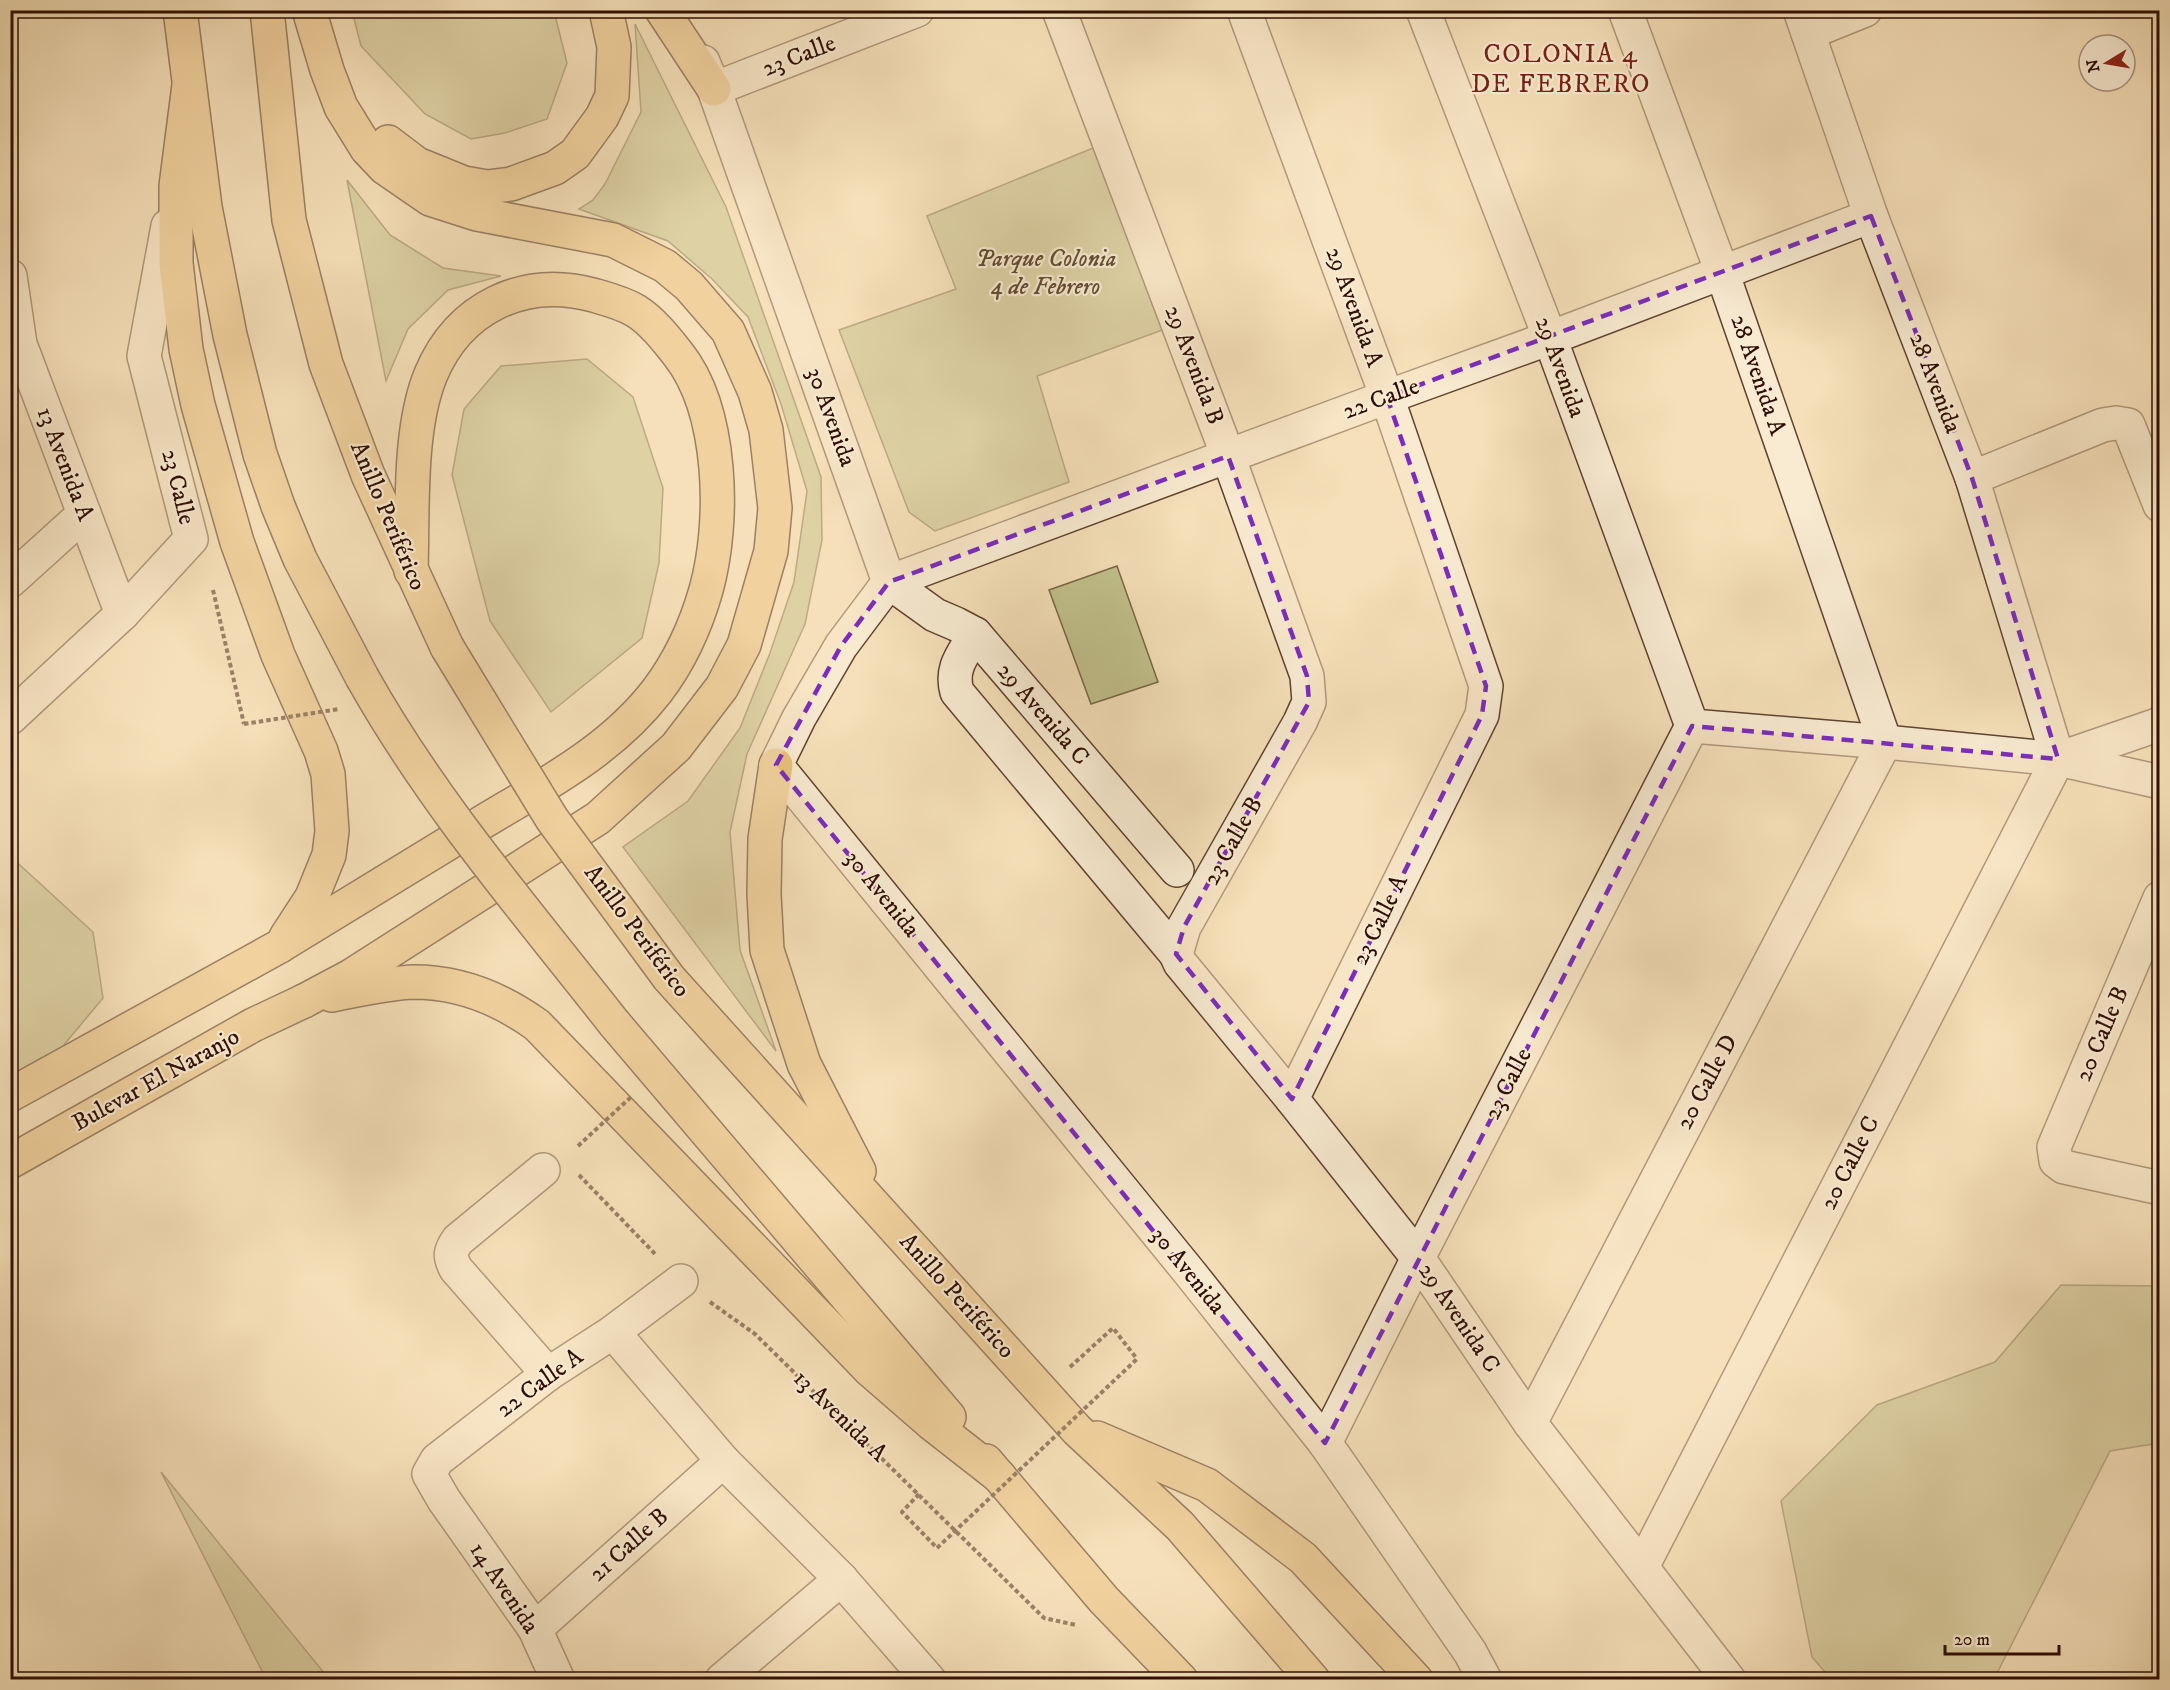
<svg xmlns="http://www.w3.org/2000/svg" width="2170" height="1690" viewBox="0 0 2170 1690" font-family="'IM FELL DW Pica',serif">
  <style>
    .green { fill: #c1c18c; stroke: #786747; stroke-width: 1.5 }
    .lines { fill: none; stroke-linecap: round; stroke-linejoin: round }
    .minor-casing { stroke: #604230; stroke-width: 36 }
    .major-casing { stroke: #2f0d02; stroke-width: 36 }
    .highway-casing { stroke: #2f0d02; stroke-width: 36 }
    .path { stroke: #2f0d02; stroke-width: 4; stroke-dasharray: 4.5 3; stroke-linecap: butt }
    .minor { stroke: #f8ebd2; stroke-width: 33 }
    .major { stroke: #eac07c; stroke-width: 33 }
    .highway { stroke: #eac07c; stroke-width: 33 }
    .highway-bridge-casing { stroke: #2f0d02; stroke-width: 36; stroke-linecap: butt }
    .path-bridge { stroke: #2f0d02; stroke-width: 4; stroke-dasharray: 4.5 3; stroke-linecap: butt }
    .highway-bridge { stroke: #eac07c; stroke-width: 33 }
    .marked { fill: none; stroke: #7b2cbf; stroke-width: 4.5; stroke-dasharray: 12 8; stroke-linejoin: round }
    .labels { text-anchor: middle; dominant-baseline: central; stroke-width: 4.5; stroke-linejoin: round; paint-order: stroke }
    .street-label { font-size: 24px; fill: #2f0d02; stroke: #f8ebd2 }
    .park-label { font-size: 24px; font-style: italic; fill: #624c32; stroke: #f8ebd2 }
    .neighbourhood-label { font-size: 26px; letter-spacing: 1.5px; fill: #7a1f14; stroke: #f8ebd2 }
  </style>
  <rect width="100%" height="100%" fill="#f5e0b9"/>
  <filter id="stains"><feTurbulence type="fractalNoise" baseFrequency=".00333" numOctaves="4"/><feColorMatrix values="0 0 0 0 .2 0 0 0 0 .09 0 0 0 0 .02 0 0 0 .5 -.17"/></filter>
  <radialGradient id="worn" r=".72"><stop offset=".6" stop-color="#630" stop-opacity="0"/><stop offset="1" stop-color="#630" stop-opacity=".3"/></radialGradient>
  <g class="green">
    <polygon points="352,11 554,11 567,63 547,119 505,133 471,139 425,114 361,46"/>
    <polygon points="635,24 726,207 821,477 822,540 805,624 747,754 730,832 740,950 776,1051 623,847 688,801 740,728 770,653 794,582 807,491 781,404 748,317 712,279 668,241 579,209 593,200 605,184 641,112"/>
    <polygon points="1098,146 1165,329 1037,376 1069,482 935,531 909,512 839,330 956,289 927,216"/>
    <polygon points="347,180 390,235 443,268 501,276 448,290 408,329 386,381"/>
    <polygon points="587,359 633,397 663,488 659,563 642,638 551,712 490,621 452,475 464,409 501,366"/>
    <polygon points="1117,566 1158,682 1091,704 1049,590"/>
    <polygon points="10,856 93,932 103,998 43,1070 10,1091"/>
    <polygon points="2061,1285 2159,1286 2159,1443 2110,1451 1994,1679 1831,1679 1812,1657 1781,1501 1877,1405 1995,1362"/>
    <polygon points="161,1472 329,1679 266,1679"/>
  </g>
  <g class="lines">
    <g class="minor-casing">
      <g id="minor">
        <polyline points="1059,10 1228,456 1307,676 1309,702 1300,722 1184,927 1176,954 1180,963 1292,1099 1418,1258 1530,1423 1729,1680"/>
        <polyline points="1244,10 1387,397 1486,686 1482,715 1292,1099"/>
        <polyline points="1423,10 1550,338 1692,726"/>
        <polyline points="1800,10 1871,216 1972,478 2058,759"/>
        <polyline points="1808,33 1865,10"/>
        <polyline points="703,62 714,89 889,582 841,646 799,718 776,765 1190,1273 1325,1443 1470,1652 1485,1680"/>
        <polyline points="714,89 917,10"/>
        <polyline points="10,276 20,344 122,614"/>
        <polyline points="1972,478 2103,425 2116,423 2128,425 2160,505"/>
        <polyline points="10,581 84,514"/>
        <polyline points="889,582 1387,397 1550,338 1871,216"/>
        <polyline points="889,582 935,615 956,624 975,634 1177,870"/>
        <path d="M975 634C963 655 950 668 957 692L1176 954"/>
        <polyline points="10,718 122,614 191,539 144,356 168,226"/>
        <polyline points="1692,726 1885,742 2058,759 2160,782"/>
        <polyline points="2058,759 2160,724"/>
        <polyline points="2160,898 2054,1147 2056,1161 2064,1167 2160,1188"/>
        <path d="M543 1170 458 1240C450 1251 449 1256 456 1269L548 1374"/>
        <polyline points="613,1332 723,1461 841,1579 929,1680"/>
        <polyline points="1530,1423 1885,742 1722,272 1625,10"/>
        <polyline points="1325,1443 1418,1258 1692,726"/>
        <polyline points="1642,1567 2058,759"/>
        <polyline points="535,1629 723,1461"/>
        <polyline points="558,1680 535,1629 444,1500 429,1474 437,1460 548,1374 613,1332 681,1281"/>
        <polyline points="722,1680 841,1579"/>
      </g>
    </g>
    <g class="major-casing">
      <g id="major">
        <polyline points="662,10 714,89"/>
        <polyline points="10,1095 280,946"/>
        <polyline points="10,1162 253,1025 304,1001"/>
      </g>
    </g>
    <g class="highway-casing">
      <g id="highway">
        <polyline points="180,10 205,207 230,335 260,454 278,506 300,559 362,677"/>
        <polyline points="267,10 289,220 326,364 368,475 447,647"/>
        <polyline points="189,85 176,186 176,263 186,349 198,405 237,542 278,655 321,751 328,774 332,831 329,855 312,897 286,937"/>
        <polyline points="388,142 417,164 464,183 487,187 511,184 555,168 575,154 602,117 612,96 614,47 606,10"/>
        <polyline points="776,765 765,839 764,894 767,950 804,1064 859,1171"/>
        <path d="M280 946C346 906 412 865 478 825 542 786 610 752 657 691 679 662 696 625 706 590 725 522 723 411 678 354 666 339 652 321 636 311 623 303 607 299 593 295 523 276 459 308 431 374 408 429 413 512 411 571"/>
        <polyline points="669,978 1077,1430 1180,1526 1313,1680"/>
        <path d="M332 995C358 990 386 983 414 982 459 982 501 999 537 1025L870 1370 931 1423 1000 1477"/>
        <polyline points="304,1001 351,976 598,818 676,747 722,687 744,645 771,551 775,508 766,430 755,392 728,331 689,286 665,266 613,240 477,214 430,199 385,168 367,149 341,107 327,70 309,10"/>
        <polyline points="614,1023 949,1417"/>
        <polyline points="1097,1438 1207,1485 1303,1558 1416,1680"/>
        <polyline points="986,1461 1104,1600 1181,1680"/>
      </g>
    </g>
    <g class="path">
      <polyline points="213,590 244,724"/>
      <polyline points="579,1175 657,1256"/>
      <polyline points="710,1302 755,1334 1044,1618 1076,1625"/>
      <polyline points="1070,1367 1113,1328 1137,1359"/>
      <polyline points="919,1494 902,1512 937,1548"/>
    </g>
    <use href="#minor" class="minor"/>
    <use href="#major" class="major"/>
    <use href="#highway" class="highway"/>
    <g class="highway-bridge-casing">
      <g id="highway-bridge">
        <polyline points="447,647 552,819 669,978"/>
        <path d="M362 677C432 802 526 911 614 1023"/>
      </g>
    </g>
    <g class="path-bridge">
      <polyline points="244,724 339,709"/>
      <polyline points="578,1146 631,1097"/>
      <polyline points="937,1548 1137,1359"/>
    </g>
    <use href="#highway-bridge" class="highway-bridge"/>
  </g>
  <path d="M0 0H2170V1690H0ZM1871 216 1972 478 2058 759 1692 726 1325 1443 776 765 841 646 889 582 1228 456 1307 676 1309 702 1184 927 1176 954 1292 1099 1482 715 1486 686 1387 397Z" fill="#f5e0b9" fill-opacity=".55" fill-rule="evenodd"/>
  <path class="marked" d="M1871 216 1972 478 2058 759 1692 726 1325 1443 776 765 841 646 889 582 1228 456 1307 676 1309 702 1184 927 1176 954 1292 1099 1482 715 1486 686 1387 397Z"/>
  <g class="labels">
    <g class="street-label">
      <text transform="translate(799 56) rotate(-21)">23 Calle</text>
      <text transform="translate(1354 307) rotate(70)">29 Avenida A</text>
      <text transform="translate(1194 365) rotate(69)">29 Avenida B</text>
      <text transform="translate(1560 367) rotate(70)">29 Avenida</text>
      <text transform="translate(1758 375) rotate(71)">28 Avenida A</text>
      <text transform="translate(1935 383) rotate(69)">28 Avenida</text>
      <text transform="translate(1381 399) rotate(-20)">22 Calle</text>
      <text transform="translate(831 417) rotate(70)">30 Avenida</text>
      <text transform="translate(65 464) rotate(69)">13 Avenida A</text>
      <text transform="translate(178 487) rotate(76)">23 Calle</text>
      <text transform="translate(388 516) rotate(67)">Anillo Periférico</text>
      <text transform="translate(1043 714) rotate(49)">29 Avenida C</text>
      <text transform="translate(1233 841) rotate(-61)">23 Calle B</text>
      <text transform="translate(882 894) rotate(51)">30 Avenida</text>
      <text transform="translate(1380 920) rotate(-64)">23 Calle A</text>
      <text transform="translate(637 931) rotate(53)">Anillo Periférico</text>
      <text transform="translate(2102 1034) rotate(-67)">20 Calle B</text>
      <text transform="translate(156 1080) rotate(-29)">Bulevar El Naranjo</text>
      <text transform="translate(1707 1082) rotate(-62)">20 Calle D</text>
      <text transform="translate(1508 1084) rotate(-63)">23 Calle</text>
      <text transform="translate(1850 1163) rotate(-63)">20 Calle C</text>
      <text transform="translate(1188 1271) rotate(51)">30 Avenida</text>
      <text transform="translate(957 1296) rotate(48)">Anillo Periférico</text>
      <text transform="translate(1459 1318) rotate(56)">29 Avenida C</text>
      <text transform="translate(540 1383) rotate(-36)">22 Calle A</text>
      <text transform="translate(840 1416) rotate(44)">13 Avenida A</text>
      <text transform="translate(629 1545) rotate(-42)">21 Calle B</text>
      <text transform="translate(504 1588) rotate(56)">14 Avenida</text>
    </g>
    <g class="park-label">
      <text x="1046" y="259">Parque Colonia<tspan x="1046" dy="28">4 de Febrero</tspan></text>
    </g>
    <g class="neighbourhood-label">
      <text x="1561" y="54">COLONIA 4<tspan x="1561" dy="30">DE FEBRERO</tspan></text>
    </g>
  </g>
  <rect width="2170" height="1690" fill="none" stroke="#f5e0b9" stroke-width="36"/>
  <rect x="12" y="12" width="2146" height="1666" fill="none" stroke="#2f0d02" stroke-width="3"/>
  <rect x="18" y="18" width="2134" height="1654" fill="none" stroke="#2f0d02" stroke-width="1.5"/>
  <g transform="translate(2107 63) rotate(259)"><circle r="28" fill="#f8ebd2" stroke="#a8927f" stroke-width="1.5"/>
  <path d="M0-4.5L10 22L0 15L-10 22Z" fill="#8f2418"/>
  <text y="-9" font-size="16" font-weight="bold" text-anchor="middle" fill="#2f0d02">N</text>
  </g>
  <path d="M1945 1645v9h114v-9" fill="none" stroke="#2f0d02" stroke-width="3"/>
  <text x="1954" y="1645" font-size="18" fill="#2f0d02" stroke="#f8ebd2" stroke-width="4.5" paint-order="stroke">20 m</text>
  <rect width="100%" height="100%" filter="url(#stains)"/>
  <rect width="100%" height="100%" fill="url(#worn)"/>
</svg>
